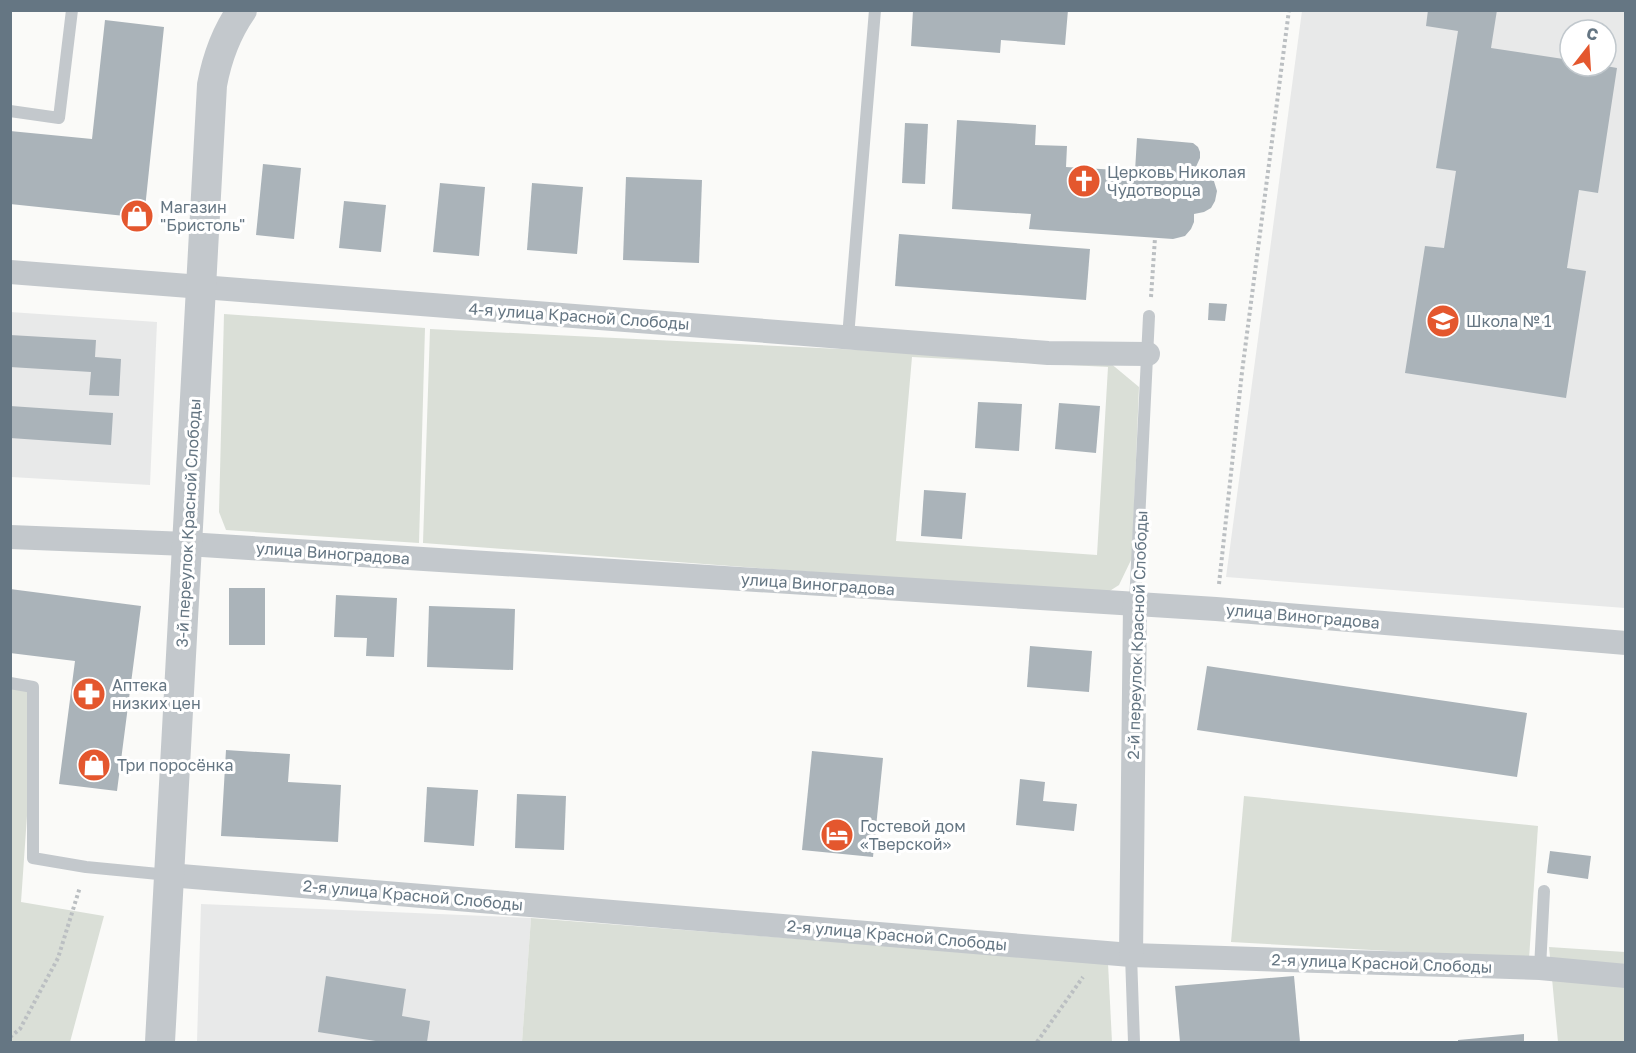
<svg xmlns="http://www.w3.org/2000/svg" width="1636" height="1053" viewBox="0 0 1636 1053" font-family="'Golos Text',sans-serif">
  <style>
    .built { fill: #e8e9e9; fill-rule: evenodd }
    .green { fill: #dadfd7; fill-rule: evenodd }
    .building { fill: #aab3b9 }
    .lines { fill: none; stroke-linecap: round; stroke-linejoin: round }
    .path { stroke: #bbbfc2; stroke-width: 4; stroke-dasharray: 3 3; stroke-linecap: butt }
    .service { stroke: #c3c8cc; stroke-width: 12 }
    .minor { stroke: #c3c8cc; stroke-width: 24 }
    .tertiary { stroke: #c3c8cc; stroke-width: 30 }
    .labels { text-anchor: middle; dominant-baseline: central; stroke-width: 6; stroke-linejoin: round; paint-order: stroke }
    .poi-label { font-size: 16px; fill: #657683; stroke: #fff; text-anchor: start }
    .street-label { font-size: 16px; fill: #657683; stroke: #fff }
  </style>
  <rect width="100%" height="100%" fill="#fafaf8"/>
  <g class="built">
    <path d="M1302 11H1625V608L1226 577ZM1570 30H1606V66H1570Z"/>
    <polygon points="10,312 157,322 150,485 11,477"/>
    <polygon points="201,904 531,918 522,1042 197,1042"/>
  </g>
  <g class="green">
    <polygon points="224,314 425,328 419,543 226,530 219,512"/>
    <path d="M430 329 1109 362 1139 387 1132 558 1119 585 1105 594 423 543ZM912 357 1108 367 1097 555 896 541Z"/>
    <polygon points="11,684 36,687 21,902 104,916 70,1042 11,1042"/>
    <polygon points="1244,796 1538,826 1529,959 1231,942"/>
    <polygon points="531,918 1108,963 1112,1042 522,1042"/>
    <polygon points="1549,947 1625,952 1625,1042 1558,1042"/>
  </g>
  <g class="building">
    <polygon points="913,10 1068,10 1065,45 1001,40 1000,53 911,46"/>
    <polygon points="1428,10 1497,10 1491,48 1570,60 1570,66 1606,66 1617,68 1598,193 1579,190 1567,268 1586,271 1566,398 1405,373 1425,246 1444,248 1456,171 1436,168 1458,31 1426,26"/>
    <polygon points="105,20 164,27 144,218 10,204 10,131 92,139"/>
    <polygon points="957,120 1036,125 1035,145 1067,146 1066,167 1135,171 1137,138 1193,143 1198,147 1200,152 1200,158 1195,169 1206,171 1213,178 1217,191 1215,201 1211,208 1204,212 1194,214 1194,222 1191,229 1185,236 1173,239 1029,229 1031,214 952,209"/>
    <polygon points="905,123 928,124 925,184 902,183"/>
    <polygon points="263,164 301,168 294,239 256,235"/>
    <polygon points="626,177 702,180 699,263 623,260"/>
    <polygon points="440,183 485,187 479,256 433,252"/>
    <polygon points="532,183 583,187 577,254 527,250"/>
    <polygon points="344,201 386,205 381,252 339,248"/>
    <polygon points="899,234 1090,249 1086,300 895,286"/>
    <polygon points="1209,303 1227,304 1225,321 1208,320"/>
    <polygon points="10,335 96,340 95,357 121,359 119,396 89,395 91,372 10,367"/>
    <polygon points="978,402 1022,404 1019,451 975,448"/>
    <polygon points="1059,403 1100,406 1096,453 1055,449"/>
    <polygon points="10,406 113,413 111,445 10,438"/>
    <polygon points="924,490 966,493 962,539 921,536"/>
    <rect x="229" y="588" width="36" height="57"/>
    <polygon points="10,589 141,606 117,791 59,784 75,661 10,653"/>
    <polygon points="336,595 397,598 394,657 366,656 367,638 334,637"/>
    <polygon points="429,606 515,609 513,670 427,667"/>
    <polygon points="1030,646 1092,651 1089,692 1027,687"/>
    <polygon points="1207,666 1527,713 1517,777 1197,730"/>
    <polygon points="226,750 290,754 288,782 341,785 338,842 221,836"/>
    <polygon points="812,751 883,758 873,857 802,850"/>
    <polygon points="1020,779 1045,782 1043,801 1077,804 1074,831 1016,825"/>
    <polygon points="427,787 478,790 474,846 424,842"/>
    <polygon points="517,794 566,796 564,850 515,848"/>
    <polygon points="1550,851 1591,856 1588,879 1547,873"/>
    <polygon points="326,976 406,989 402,1016 430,1021 427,1042 382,1042 318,1032"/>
    <polygon points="1294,976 1300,1042 1180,1042 1175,986"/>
    <polygon points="1524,1034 1524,1042 1458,1042 1458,1040"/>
  </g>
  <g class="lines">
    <g class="path">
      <polyline points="1151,297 1155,238"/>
      <polyline points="1219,584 1242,372 1289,10"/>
      <polyline points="10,1037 20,1029 58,958 80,887"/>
      <polyline points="1037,1042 1083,977"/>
    </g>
    <g class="service">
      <polyline points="10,111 59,118 72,10"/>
      <polyline points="848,337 875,10"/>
      <polyline points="1135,604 1149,316"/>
      <polyline points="10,683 33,687 33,858 86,867 169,875"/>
      <polyline points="1131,955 1134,1042"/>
      <polyline points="1540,968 1544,891"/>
    </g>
    <g class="minor">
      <polyline points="10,272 1048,353 1148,354"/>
      <polyline points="10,537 187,544 1216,609 1626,643"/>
      <polyline points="169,875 1131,955 1540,968 1626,976"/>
      <polyline points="1131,955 1135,604"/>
    </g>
    <path class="tertiary" d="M160 1042 212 85C217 58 226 33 242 10"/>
  </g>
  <defs>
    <g id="church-disc" transform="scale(1.725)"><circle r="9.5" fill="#e4572e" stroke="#fff"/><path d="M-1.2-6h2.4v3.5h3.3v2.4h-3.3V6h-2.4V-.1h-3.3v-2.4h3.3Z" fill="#fff"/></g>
    <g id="shop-disc" transform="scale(1.725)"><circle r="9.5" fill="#e4572e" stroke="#fff"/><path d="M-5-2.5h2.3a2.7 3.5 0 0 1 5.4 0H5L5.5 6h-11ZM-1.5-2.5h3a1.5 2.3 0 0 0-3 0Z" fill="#fff"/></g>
    <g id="school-disc" transform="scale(1.725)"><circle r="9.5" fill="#e4572e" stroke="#fff"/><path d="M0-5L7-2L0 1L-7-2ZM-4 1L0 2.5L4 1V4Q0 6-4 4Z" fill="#fff"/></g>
    <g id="pharmacy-disc" transform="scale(1.725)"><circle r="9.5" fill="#e4572e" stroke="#fff"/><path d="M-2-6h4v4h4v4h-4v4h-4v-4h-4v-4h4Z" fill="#fff"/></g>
    <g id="hotel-disc" transform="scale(1.725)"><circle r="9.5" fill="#e4572e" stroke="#fff"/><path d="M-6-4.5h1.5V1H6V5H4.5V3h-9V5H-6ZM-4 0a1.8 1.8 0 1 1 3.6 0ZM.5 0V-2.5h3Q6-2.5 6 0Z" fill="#fff"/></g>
  </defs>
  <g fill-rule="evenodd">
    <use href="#church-disc" x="1084" y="181"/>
    <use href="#shop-disc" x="137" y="216"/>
    <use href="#school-disc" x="1443" y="321"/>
    <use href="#pharmacy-disc" x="89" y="694"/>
    <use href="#shop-disc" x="94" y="765"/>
    <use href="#hotel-disc" x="837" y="835"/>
  </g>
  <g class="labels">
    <g class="poi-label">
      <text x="1107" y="172">Церковь Николая<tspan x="1107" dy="18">Чудотворца</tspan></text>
      <text x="160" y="207">Магазин<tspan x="160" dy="18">"Бристоль"</tspan></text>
      <text x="1466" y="321">Школа № 1</text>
      <text x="112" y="685">Аптека<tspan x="112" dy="18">низких цен</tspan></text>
      <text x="117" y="765">Три поросёнка</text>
      <text x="860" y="826">Гостевой дом<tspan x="860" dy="18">«Тверской»</tspan></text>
    </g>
    <g class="street-label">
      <text transform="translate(579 316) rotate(4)">4-я улица Красной Слободы</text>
      <text transform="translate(188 523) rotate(-87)">3-й переулок Красной Слободы</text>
      <text transform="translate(333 553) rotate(4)">улица Виноградова</text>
      <text transform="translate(818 584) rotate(4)">улица Виноградова</text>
      <text transform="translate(1303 616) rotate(5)">улица Виноградова</text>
      <text transform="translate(1137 635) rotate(-88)">2-й переулок Красной Слободы</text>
      <text transform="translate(413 895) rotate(5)">2-я улица Красной Слободы</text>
      <text transform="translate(897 935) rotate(5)">2-я улица Красной Слободы</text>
      <text transform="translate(1382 963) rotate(2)">2-я улица Красной Слободы</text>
    </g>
  </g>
  <rect width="1636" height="1053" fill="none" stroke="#657683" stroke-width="24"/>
  <g transform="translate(1588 48) rotate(17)"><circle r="28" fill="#ffffff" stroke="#c1c8cd" stroke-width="1.5"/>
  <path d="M0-4.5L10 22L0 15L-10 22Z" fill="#e4572e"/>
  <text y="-9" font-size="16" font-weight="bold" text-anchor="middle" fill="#657683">С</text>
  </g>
</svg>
